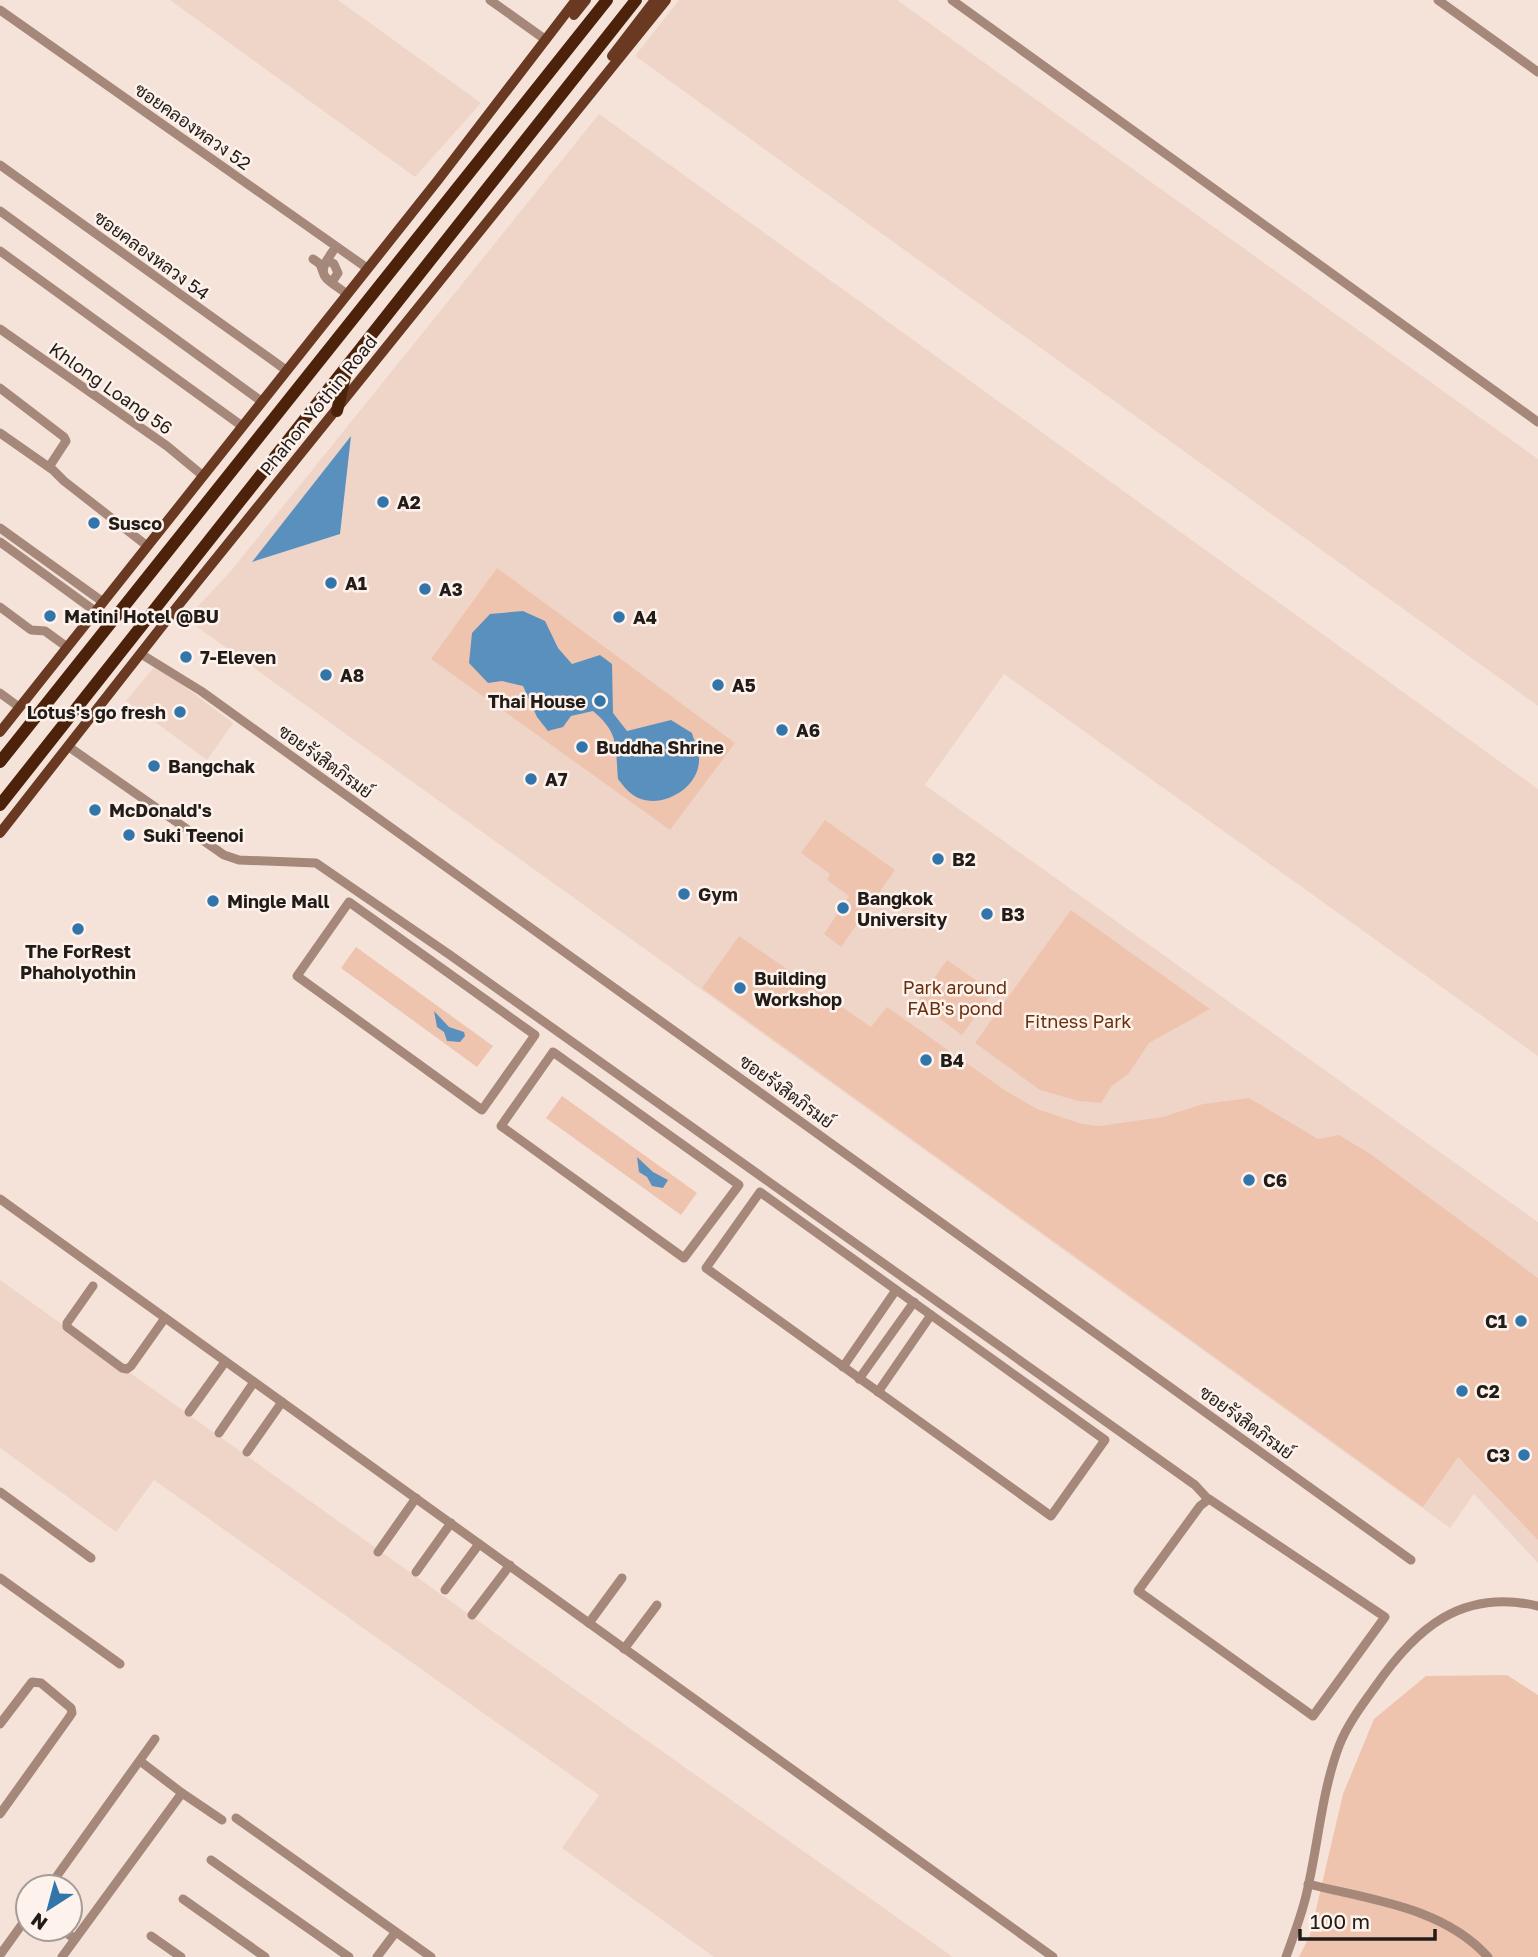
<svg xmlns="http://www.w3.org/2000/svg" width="1538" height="1957" viewBox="0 0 1538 1957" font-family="'Golos Text',Sarabun,sans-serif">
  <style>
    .built { fill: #efd5c8 }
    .green { fill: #efc4ae }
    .water { fill: #5a90be }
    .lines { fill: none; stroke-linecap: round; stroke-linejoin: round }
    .minor { stroke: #a5887a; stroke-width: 9 }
    .major { stroke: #693a21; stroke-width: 10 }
    .highway { stroke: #4c230a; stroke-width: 12 }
    .poi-dot { fill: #3175ab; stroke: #fdf2ec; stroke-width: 2.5 }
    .labels { text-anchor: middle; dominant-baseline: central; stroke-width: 5; stroke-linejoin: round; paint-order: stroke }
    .street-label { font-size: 18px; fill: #221c18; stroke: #fdf2ec }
    .poi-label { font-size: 18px; font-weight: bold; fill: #221c18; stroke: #fdf2ec; text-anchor: start }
    .park-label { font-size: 18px; fill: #6a2f0a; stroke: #fdf2ec }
  </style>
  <rect width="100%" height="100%" fill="#f5e3da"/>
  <g class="built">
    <polygon points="170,0 338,0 481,103 415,177"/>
    <polygon points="679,0 897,0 1538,459 1538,706 635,56"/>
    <polygon points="599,114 1538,789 1538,1056 1004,674 925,785 1538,1222 1538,1563 1474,1494 1450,1528 186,619 230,572"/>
    <polygon points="156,665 233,723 207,760 126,701"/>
    <polygon points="0,1280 522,1652 953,1957 714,1957 562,1848 599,1795 154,1480 116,1532 0,1448"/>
  </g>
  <g class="green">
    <polygon points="497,568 735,743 670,830 431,659"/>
    <polygon points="825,820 895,870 841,947 824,934 849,896 827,880 830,874 801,853"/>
    <polygon points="1071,910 1210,1009 1149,1043 1129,1073 1111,1087 1101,1103 1078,1101 1040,1090 975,1043"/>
    <polygon points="739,936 871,1027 887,1007 1006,1091 1037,1109 1082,1124 1099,1126 1163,1117 1203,1104 1249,1098 1318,1139 1339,1135 1369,1153 1538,1278 1538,1540 1458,1457 1423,1507 702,988"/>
    <polygon points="356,947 493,1046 477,1067 341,968"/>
    <polygon points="947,960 993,992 962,1035 917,1002"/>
    <polygon points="562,1096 697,1193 681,1215 546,1118"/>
    <polygon points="1507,1675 1538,1695 1538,1957 1299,1957 1310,1935 1343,1794 1374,1719 1426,1676"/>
  </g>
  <g class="water">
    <polygon points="351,436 340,534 252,562"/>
    <path d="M523 611 545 621 558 648 572 664 600 655 612 664 613 713 627 731 671 720 692 733C694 741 700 752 699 760 699 790 657 812 633 795 627 791 622 784 618 779 615 746 620 734 593 711L571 716 563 727 548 731 537 717 523 686 502 681 488 683 469 663 472 633 490 614Z"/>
    <polygon points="434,1011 449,1027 464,1032 465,1036 460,1042 447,1041 444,1032 437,1027"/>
    <polygon points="637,1157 653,1172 668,1180 663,1188 652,1186 647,1177 639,1172"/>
  </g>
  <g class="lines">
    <g class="minor">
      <polyline points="490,0 546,40"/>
      <polyline points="952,0 1538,422"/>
      <polyline points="1438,0 1538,72"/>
      <polyline points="0,10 367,268"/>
      <polyline points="0,165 286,370"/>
      <polyline points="0,211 261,401"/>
      <polyline points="0,251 242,426"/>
      <path d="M333 251C314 277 325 277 347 294"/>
      <polyline points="313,259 320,264 323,272"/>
      <polyline points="327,260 334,264 338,273 332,282"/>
      <polyline points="0,329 167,446 202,475"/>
      <polyline points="0,388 64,437 66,441 49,467"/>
      <polyline points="0,433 53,470 64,481 146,545"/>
      <polyline points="0,528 103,602"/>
      <polyline points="0,542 95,611"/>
      <polyline points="0,607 31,630 45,631 67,647"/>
      <polyline points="141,654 201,691 1411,1560"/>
      <polyline points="0,693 19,707"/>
      <polyline points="69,747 224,855 239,860 316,863 450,955 1195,1485 1207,1498 1209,1499 1385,1617 1313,1716 1138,1591 1200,1506 1209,1499"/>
      <polygon points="349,902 535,1035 482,1110 297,976"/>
      <polygon points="553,1052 739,1185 684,1258 501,1126"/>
      <polygon points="760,1192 1105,1440 1051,1516 706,1268"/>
      <polyline points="0,1199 1053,1957"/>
      <polyline points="93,1286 67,1323 67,1327 122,1368 127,1369 131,1366 165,1318"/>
      <polyline points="843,1367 896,1290"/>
      <polyline points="859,1379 914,1302"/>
      <polyline points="878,1392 931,1315"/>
      <polyline points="189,1412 225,1362"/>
      <polyline points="219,1433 254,1382"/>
      <polyline points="247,1452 282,1402"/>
      <polyline points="0,1492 91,1558"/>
      <polyline points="378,1552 416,1498"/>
      <polyline points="416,1572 451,1523"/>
      <polyline points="0,1578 120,1664"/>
      <polyline points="445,1590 479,1544"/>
      <polyline points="472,1615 510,1565"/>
      <polyline points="589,1623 622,1578"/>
      <polyline points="624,1649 657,1605"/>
      <polyline points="0,1724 32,1682 41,1683 71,1708 72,1713 68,1719 0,1814"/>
      <polyline points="182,1793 222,1820"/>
      <polyline points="236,1818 431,1957"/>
      <polyline points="211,1860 349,1957"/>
      <path d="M1308 1884C1371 1900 1443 1907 1488 1957"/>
      <polyline points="49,1887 155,1739"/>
      <polyline points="183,1899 265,1957"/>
      <polyline points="61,1929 75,1939"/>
      <polyline points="151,1936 181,1957"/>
      <polyline points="0,1955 28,1916"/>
      <polyline points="62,1957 182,1793 140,1761"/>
      <polyline points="377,1957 395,1933"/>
      <path d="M1286 1957C1293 1937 1301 1917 1306 1896 1318 1847 1321 1794 1339 1746 1347 1725 1362 1705 1375 1687 1416 1628 1462 1588 1538 1606"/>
    </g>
    <g class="major">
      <polyline points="574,15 586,0"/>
      <polyline points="612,56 655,0"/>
      <polyline points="0,732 438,180 576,0"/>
      <polyline points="0,833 177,607 666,0"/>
    </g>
    <g class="highway">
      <polyline points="337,411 347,368"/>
      <polyline points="0,762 607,0"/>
      <polyline points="0,805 636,0"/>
    </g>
  </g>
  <g class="poi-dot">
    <circle cx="383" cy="502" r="7"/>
    <circle cx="94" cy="523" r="7"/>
    <circle cx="331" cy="583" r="7"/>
    <circle cx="425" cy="589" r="7"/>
    <circle cx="50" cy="616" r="7"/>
    <circle cx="619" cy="617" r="7"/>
    <circle cx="186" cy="657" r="7"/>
    <circle cx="326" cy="675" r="7"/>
    <circle cx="718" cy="685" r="7"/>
    <circle cx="600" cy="701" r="7"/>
    <circle cx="180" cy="712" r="7"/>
    <circle cx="782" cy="730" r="7"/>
    <circle cx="582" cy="747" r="7"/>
    <circle cx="154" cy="766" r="7"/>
    <circle cx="531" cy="779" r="7"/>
    <circle cx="95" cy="810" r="7"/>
    <circle cx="129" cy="835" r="7"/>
    <circle cx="938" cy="859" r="7"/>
    <circle cx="684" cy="894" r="7"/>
    <circle cx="213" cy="901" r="7"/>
    <circle cx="843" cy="908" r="7"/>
    <circle cx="987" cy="914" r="7"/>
    <circle cx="78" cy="929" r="7"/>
    <circle cx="740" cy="988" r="7"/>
    <circle cx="926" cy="1060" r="7"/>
    <circle cx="1249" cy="1180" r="7"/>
    <circle cx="1521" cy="1321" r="7"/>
    <circle cx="1462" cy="1391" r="7"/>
    <circle cx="1524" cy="1455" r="7"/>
  </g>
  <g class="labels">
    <g class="street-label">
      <text transform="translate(193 126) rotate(35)">ซอยคลองหลวง 52</text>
      <text transform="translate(152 255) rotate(36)">ซอยคลองหลวง 54</text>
      <text transform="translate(111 388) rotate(35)">Khlong Loang 56</text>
      <text transform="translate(318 405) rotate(-51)">Phahon Yothin Road</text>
      <text transform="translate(326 761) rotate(36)">ซอยรังสิตภิรมย์</text>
      <text transform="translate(787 1091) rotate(36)">ซอยรังสิตภิรมย์</text>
      <text transform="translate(1247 1422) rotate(36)">ซอยรังสิตภิรมย์</text>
    </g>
    <g class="poi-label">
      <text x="397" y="502">A2</text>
      <text x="108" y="523">Susco</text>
      <text x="345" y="583">A1</text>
      <text x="439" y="589">A3</text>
      <text x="64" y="616">Matini Hotel @BU</text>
      <text x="633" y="617">A4</text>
      <text x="200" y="657">7-Eleven</text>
      <text x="340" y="675">A8</text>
      <text x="732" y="685">A5</text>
      <text x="586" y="701" text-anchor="end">Thai House</text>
      <text x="166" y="712" text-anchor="end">Lotus's go fresh</text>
      <text x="796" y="730">A6</text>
      <text x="596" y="747">Buddha Shrine</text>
      <text x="168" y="766">Bangchak</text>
      <text x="545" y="779">A7</text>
      <text x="109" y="810">McDonald's</text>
      <text x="143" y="835">Suki Teenoi</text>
      <text x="952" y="859">B2</text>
      <text x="698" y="894">Gym</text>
      <text x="857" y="898">Bangkok<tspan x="857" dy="21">University</tspan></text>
      <text x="227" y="901">Mingle Mall</text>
      <text x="1001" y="914">B3</text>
      <text x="78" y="951" text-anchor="middle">The ForRest<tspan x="78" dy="21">Phaholyothin</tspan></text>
      <text x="754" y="978">Building<tspan x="754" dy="21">Workshop</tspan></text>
      <text x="940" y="1060">B4</text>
      <text x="1263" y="1180">C6</text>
      <text x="1507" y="1321" text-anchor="end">C1</text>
      <text x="1476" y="1391">C2</text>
      <text x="1510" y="1455" text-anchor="end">C3</text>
    </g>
    <g class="park-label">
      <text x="955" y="987">Park around<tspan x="955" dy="21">FAB's pond</tspan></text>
      <text x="1078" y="1021">Fitness Park</text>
    </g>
  </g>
  <g transform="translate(49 1908) rotate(216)"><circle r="33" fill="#fdf2ec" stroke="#a59c97" stroke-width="2"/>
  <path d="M0-5L12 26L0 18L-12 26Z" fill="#3175ab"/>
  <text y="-10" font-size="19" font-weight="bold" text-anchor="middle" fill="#221c18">N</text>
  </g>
  <path d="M1300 1929v10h135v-10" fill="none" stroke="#221c18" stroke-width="3.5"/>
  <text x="1310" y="1929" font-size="21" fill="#221c18" stroke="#fdf2ec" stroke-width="5" paint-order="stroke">100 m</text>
</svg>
